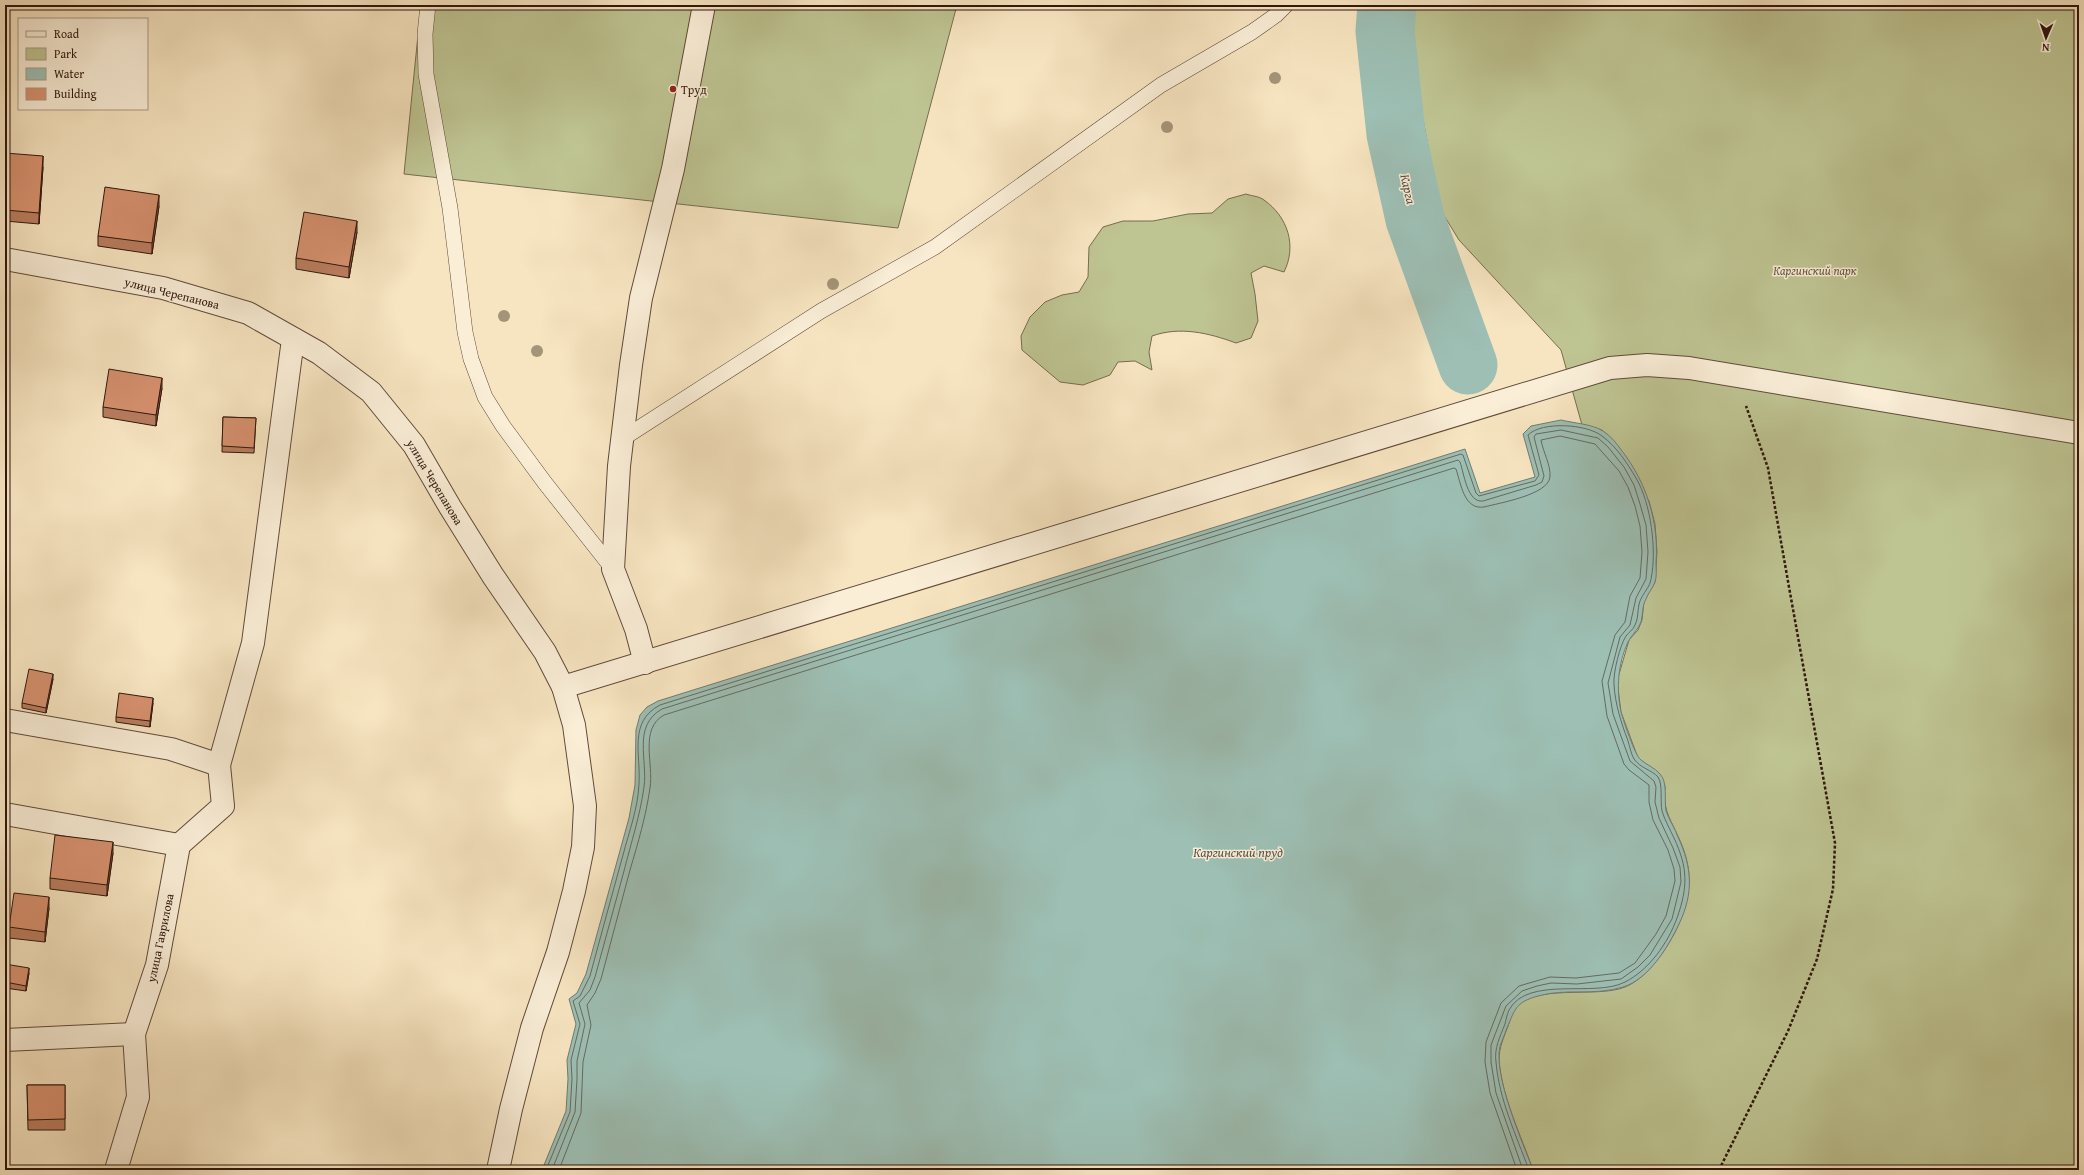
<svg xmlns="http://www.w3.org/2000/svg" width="2084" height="1175" viewBox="0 0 2084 1175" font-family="'Gentium Book Plus',serif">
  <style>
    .green { fill: #bec492; stroke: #766d50 }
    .water { fill: #9dbfb4; stroke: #717b71 }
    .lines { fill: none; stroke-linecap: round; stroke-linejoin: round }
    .shore { stroke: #666a60; stroke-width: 1 }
    .river { stroke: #9dbfb4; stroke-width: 59 }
    .lane-casing { stroke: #614a3a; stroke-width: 16 }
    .street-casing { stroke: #614a3a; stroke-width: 24 }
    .path { stroke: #2f160d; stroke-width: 2.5; stroke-dasharray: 3 2; stroke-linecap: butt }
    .lane { stroke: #faeed7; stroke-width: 15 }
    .street { stroke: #faeed7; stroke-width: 22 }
    .tree { fill: #a49578 }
    .wall { fill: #b97d5f; stroke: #2f160d }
    .shaded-wall { fill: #96664e; stroke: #2f160d }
    .building { fill: #d7916f; stroke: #2f160d }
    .poi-dot { fill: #8f2418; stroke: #faeed7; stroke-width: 1.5 }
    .labels { text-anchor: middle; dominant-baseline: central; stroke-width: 3; stroke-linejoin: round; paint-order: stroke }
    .poi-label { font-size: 12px; fill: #2f160d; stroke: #faeed7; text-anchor: start }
    .park-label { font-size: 12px; font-style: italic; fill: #61533c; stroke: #faeed7 }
    .street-label { font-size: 12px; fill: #2f160d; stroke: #faeed7 }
    .water-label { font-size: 13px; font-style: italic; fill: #565147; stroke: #faeed7 }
  </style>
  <rect width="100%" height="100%" fill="#f7e5c1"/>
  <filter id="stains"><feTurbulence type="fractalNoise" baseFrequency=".005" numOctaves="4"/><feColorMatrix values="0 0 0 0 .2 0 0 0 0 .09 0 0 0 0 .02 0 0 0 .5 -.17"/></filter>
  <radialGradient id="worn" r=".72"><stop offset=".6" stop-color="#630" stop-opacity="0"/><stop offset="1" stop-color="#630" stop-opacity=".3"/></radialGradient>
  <g class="green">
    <polygon points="421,5 957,5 898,228 404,174"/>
    <path d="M1401 5H2079V1170H1533C1521 1135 1502 1098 1499 1060 1499 1047 1504 1037 1508 1026 1510 1021 1511 1016 1513 1011 1530 982 1596 999 1625 987 1648 978 1671 944 1680 921 1693 889 1692 865 1677 834 1668 815 1663 808 1665 786L1648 766 1638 758 1621 712 1617 681 1629 640 1638 630 1642 620 1644 601 1655 582 1657 552 1655 524 1649 501 1602 430 1582 425 1561 350 1459 240 1440 209Z"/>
    <path d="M1246 194C1251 196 1259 196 1264 200 1288 217 1297 246 1284 272L1264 266 1251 273 1255 294 1258 321 1251 338 1236 343C1209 333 1180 326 1152 336L1149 352 1152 370 1135 361 1118 362 1110 375 1083 385 1060 382 1022 350 1021 336 1030 317 1045 302 1062 295 1079 292 1088 277 1089 247 1103 227 1123 221H1153L1188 214 1212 213 1228 199Z"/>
  </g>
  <path class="water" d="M1561 420C1573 423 1592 424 1603 431 1611 436 1617 444 1622 451 1647 483 1659 523 1656 563 1656 569 1657 577 1655 582 1653 588 1648 593 1646 599 1642 606 1643 614 1641 622 1638 630 1632 634 1628 642 1618 663 1616 689 1621 712 1624 722 1634 754 1641 760 1647 765 1655 768 1660 774 1668 782 1664 800 1666 811 1669 820 1675 828 1678 837 1692 867 1694 893 1679 924 1668 947 1649 979 1623 987 1595 996 1565 988 1538 996 1516 1002 1515 1009 1507 1028 1505 1034 1502 1040 1500 1046 1493 1075 1522 1141 1533 1170H542L566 1111 568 1079 567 1060 576 1024 569 999 577 993 586 974 629 818 635 785 636 730 640 715 647 707 658 701 1465 449 1480 493 1535 477 1523 434 1531 426Z"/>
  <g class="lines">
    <g class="shore">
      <path d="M546 1170 570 1112 572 1079 571 1060 580 1024 573 1001 580 996 590 976C601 935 612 895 623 855 629 832 638 808 639 784 641 754 628 722 660 705L1461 454 1463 455 1476 493 1479 496 1535 481 1539 475 1528 435C1542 421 1587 424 1602 436 1617 447 1627 463 1636 478 1651 503 1657 551 1651 579 1650 587 1643 593 1640 601 1637 609 1639 617 1635 625 1633 630 1629 632 1626 636 1620 645 1613 673 1614 684 1615 704 1621 722 1628 741 1630 747 1631 754 1634 759 1640 768 1652 770 1658 777 1663 784 1660 802 1662 811 1665 821 1670 829 1674 838 1688 868 1688 887 1677 918 1668 943 1649 970 1625 982 1595 998 1528 975 1509 1010 1507 1014 1506 1020 1505 1024 1500 1037 1494 1048 1496 1062 1499 1099 1516 1135 1529 1170"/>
      <path d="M552 1170 575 1112 577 1079V1061L585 1024 579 1003 590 990 595 977C605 942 614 906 624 871 631 843 640 816 644 787 648 760 632 726 662 709L1458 460 1460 462C1464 473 1467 503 1483 501L1536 485 1542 482 1544 476 1534 437 1536 434 1561 430 1598 438 1608 447 1624 467 1634 485 1640 504 1646 525 1648 552 1646 579 1636 598 1630 625 1620 637 1608 683 1613 714 1630 761 1654 781 1656 787 1655 802 1659 818 1673 848 1680 867 1681 882 1672 919 1650 955 1638 967 1621 979 1577 984 1551 983 1537 986 1522 991 1506 1006 1491 1045V1062L1496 1093 1523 1170"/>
      <path d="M559 1170 581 1113 583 1062 591 1025 587 1005 595 993 601 979C611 943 620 906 630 870 638 843 646 816 650 788 654 764 639 729 664 715L1454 468 1456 469C1461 484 1464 510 1484 507 1499 503 1548 495 1550 477 1551 465 1543 452 1541 440L1560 436 1595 444 1619 471 1628 487 1635 506 1640 526 1642 552 1640 578 1630 596 1625 622 1615 635 1602 681 1607 716 1624 764 1629 770 1649 785V802L1653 820 1668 850 1674 869 1675 881 1666 916 1656 934 1635 963 1619 973 1576 978 1550 977 1519 986 1501 1003 1486 1042 1485 1062 1490 1093 1517 1170"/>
    </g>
    <polyline class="river" points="1387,5 1385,31 1396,134 1415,219 1468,365"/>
    <g class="lane-casing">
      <g id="lane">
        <polyline points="428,5 425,34 426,74 450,208 465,332 471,359 485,397 503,426 545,483 613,569"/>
        <polyline points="622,439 821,311 935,247 1161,85 1252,32 1276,15 1286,5"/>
      </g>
    </g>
    <g class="street-casing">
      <g id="street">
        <polyline points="5,259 163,288 248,313 319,353 371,392 414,445 450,507 493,576 545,652 563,687 574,725 585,806 583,847 574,891 558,952 532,1028 511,1109 498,1170"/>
        <polyline points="645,663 636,629 613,569 619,466 631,365 641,298 673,169 704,5"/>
        <polyline points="563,687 1610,368 1647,365 1689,368 2079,433"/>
        <polyline points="5,720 171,749 219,765 223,806 179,845 157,965 134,1034 138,1097 116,1170"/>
        <polyline points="219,765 253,643 293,339"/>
        <polyline points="5,814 179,845"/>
        <polyline points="5,1040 134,1034"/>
      </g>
    </g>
    <polyline class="path" points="1719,1170 1788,1031 1817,959 1833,889 1835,843 1789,587 1768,468 1746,406"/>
    <use href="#lane" class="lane"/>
    <use href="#street" class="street"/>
  </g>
  <g class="tree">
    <circle cx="1275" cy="78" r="6"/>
    <circle cx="1167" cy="127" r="6"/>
    <circle cx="833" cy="284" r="6"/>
    <circle cx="504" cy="316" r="6"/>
    <circle cx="537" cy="351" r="6"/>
  </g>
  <g class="wall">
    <polygon points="5,153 43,167 39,224 5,221"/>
    <polygon points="159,206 152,254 98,246 98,236"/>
    <polygon points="357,232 349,278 296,269 296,258"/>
    <polygon points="162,388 156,426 103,417 103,407"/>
    <polygon points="223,417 256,418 254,453 222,452"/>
    <polygon points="53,679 46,713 22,708 22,703"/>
    <polygon points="153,703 150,727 116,722 116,717"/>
    <polygon points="113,853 107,896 50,889 50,878"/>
    <polygon points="49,908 45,942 9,938 9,927"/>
    <polygon points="5,964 29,973 26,991 5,988"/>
    <polygon points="27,1085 65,1085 65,1130 28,1130"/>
  </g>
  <g class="shaded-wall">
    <polygon points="43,156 43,167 39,224 39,213"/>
    <polygon points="159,195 159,206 152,254 152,243"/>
    <polygon points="357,221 357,232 349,278 349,267"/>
    <polygon points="162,378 162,388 156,426 156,415"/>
    <polygon points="53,674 53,679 46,713 46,708"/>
    <polygon points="153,698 153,703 150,727 150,721"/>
    <polygon points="113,842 113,853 107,896 107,885"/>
    <polygon points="49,897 49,908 45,942 45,932"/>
    <polygon points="29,968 29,973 26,991 26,986"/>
  </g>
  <g class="building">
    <polygon points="5,153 43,156 39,213 5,210"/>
    <polygon points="105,187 159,195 152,243 98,236"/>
    <polygon points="304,212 357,221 349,267 296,258"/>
    <polygon points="109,369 162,378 156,415 103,407"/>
    <polygon points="223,417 256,418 254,448 222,446"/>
    <polygon points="29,669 53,674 46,708 22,703"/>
    <polygon points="119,693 153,698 150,721 116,717"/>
    <polygon points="55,835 113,842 107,885 50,878"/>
    <polygon points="14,893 49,897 45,932 9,927"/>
    <polygon points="5,964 29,968 26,986 5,982"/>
    <polygon points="27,1085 65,1085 65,1119 28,1120"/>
  </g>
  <circle class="poi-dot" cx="673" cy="89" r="4"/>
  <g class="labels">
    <g class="poi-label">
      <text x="681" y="89">Труд</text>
    </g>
    <g class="park-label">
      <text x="1815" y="270">Каргинский парк</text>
    </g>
    <g class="street-label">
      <text transform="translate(172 293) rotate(14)">улица Черепанова</text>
      <text transform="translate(435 482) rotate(59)">улица Черепанова</text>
      <text transform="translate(160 938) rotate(-78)">улица Гаврилова</text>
    </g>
    <g class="water-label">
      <text transform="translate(1408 189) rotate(77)">Карга</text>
      <text x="1238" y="852">Каргинский пруд</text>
    </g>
  </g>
  <rect width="2084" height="1175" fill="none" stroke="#f7e5c1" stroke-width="20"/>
  <rect x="6" y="6" width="2072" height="1163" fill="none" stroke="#2f160d" stroke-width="2"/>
  <rect x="10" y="10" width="2064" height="1155" fill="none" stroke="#2f160d"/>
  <rect x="18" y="18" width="130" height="92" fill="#faeed7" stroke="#a99886"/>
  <rect x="26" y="31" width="20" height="6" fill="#faeed7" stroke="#a99886"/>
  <text x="54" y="38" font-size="12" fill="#2f160d">Road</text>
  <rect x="26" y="48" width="20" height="12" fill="#bec492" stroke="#a99886"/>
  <text x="54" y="58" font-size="12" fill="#2f160d">Park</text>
  <rect x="26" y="68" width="20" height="12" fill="#9dbfb4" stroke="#a99886"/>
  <text x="54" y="78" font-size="12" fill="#2f160d">Water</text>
  <rect x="26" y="88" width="20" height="12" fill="#d7916f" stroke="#a99886"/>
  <text x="54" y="98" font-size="12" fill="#2f160d">Building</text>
  <g transform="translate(2046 38) rotate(182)" stroke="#faeed7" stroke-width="3" paint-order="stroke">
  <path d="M0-3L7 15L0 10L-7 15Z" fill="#2f160d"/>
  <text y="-6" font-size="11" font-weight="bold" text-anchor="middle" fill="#2f160d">N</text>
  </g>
  <rect width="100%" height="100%" filter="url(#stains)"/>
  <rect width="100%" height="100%" fill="url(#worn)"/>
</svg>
